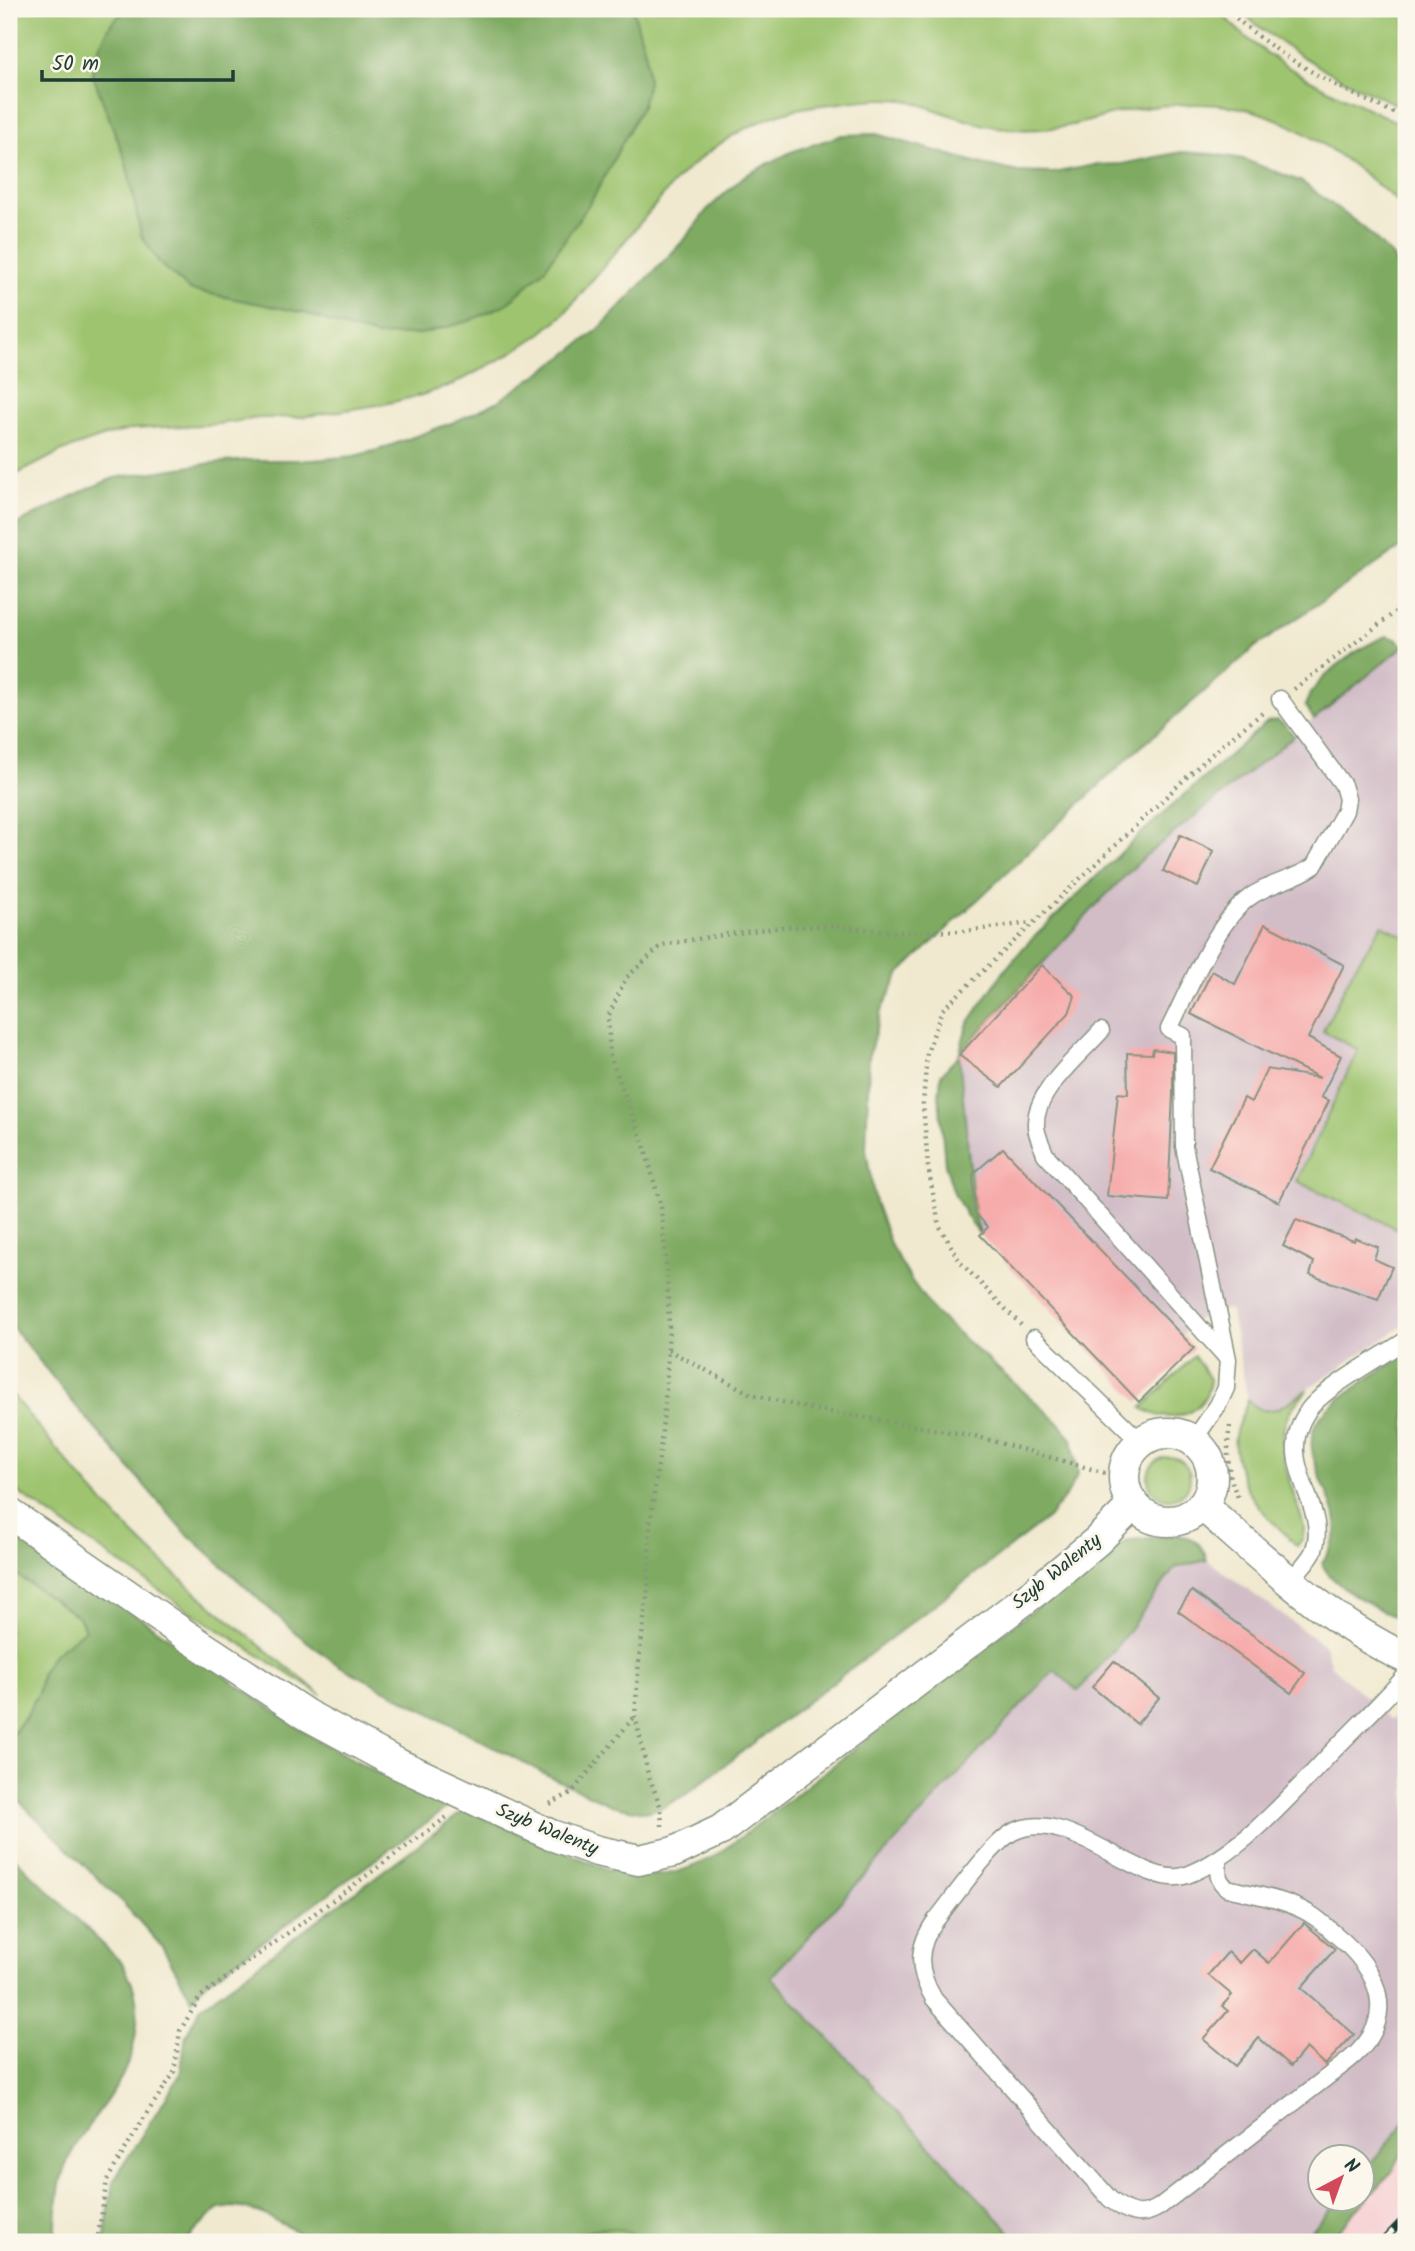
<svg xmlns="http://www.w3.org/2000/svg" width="1415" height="2251" viewBox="0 0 1415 2251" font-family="Kalam,sans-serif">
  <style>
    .built { fill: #f7cfd3 }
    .industrial { fill: #d2bdc7 }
    .green { fill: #9fc46f; stroke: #5f8052; stroke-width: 2 }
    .forest { fill: #7faa62; stroke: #4f744b; stroke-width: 2 }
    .building { fill: #f6acab }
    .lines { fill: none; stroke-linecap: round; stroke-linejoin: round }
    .service-casing { stroke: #889382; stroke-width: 19 }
    .minor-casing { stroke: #889382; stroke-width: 33 }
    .path { stroke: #889382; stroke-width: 4.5; stroke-dasharray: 2 5; stroke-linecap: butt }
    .service { stroke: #fff; stroke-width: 16 }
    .minor { stroke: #fff; stroke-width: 30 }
    .rail-casing { stroke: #1f3d34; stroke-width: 8 }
    .rail { stroke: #fbf7ec; stroke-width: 5; stroke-dasharray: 16; stroke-linecap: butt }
    .labels { text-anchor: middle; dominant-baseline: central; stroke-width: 6; stroke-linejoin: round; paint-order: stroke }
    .street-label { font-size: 19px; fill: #1f3d34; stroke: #fbf7ec }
  </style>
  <rect width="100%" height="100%" fill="#fbf7ec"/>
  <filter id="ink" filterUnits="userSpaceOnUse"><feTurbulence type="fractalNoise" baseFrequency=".0143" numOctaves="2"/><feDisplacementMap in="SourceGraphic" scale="14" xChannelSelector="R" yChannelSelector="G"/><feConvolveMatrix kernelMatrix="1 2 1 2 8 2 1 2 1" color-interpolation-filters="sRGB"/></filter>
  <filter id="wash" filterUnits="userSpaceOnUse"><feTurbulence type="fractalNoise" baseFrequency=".00686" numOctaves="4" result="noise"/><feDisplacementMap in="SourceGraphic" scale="28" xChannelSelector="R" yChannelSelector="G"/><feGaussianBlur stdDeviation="1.57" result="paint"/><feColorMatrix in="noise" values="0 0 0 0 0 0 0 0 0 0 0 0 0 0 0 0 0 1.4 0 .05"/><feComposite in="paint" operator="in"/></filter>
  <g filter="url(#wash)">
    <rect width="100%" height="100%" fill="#f0e9cf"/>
    <polygon class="built" points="1406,2146 1406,2242 1327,2242 1392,2172"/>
    <g class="industrial">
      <polygon points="1406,644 1406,937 1382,925 1323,1030 1358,1050 1297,1181 1406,1233 1406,1324 1273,1411 1265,1412 1252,1406 1248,1400 1230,1309 1206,1312 1182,1335 1194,1348 1139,1402 980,1235 974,1212 959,1055 1101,900 1144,857"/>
      <polygon points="1207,1560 1325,1646 1331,1666 1390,1719 1406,1716 1406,2054 1403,2060 1406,2062 1406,2119 1399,2130 1363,2172 1362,2156 1320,2156 1320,2198 1339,2199 1300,2242 1020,2242 771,1977 1054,1670 1079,1691 1114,1650 1175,1568"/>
    </g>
    <g class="green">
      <path d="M10 9H1218C1263 64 1343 97 1406 126V209C1363 171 1299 119 1241 108 1204 101 1162 104 1125 111 1113 113 1101 118 1089 121 1067 127 1039 131 1016 129 989 128 964 120 939 111 929 108 919 103 909 101 887 97 862 100 840 103 824 105 809 106 793 110 750 121 708 148 676 180L563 315 539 335 508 355 454 384 422 395 384 404 302 417 259 418 218 424 133 429 105 436 60 452 9 478V10Z"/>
      <path d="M1238 9H1406V109C1347 83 1286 53 1238 9Z"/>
      <polygon points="1382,925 1406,937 1406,1233 1297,1181 1358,1050 1323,1031 1353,970"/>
      <path d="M1194 1356 1210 1379C1208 1414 1169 1427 1142 1408Z"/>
      <path d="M1308 1389C1302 1396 1295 1403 1291 1410 1269 1446 1295 1491 1304 1527L1303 1538 1297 1546C1273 1521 1244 1499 1238 1463 1236 1454 1233 1446 1235 1436 1237 1424 1244 1412 1248 1400 1267 1424 1289 1401 1308 1389Z"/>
      <path d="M9 1391C49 1440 90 1491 135 1536 193 1594 259 1644 322 1695L191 1612 9 1486Z"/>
      <circle cx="1169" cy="1478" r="21"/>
      <polygon points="9,1570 79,1617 85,1630 51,1657 42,1671 38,1693 26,1715 9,1738"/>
      <polygon points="613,2227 633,2233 647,2242 568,2242 583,2233"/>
    </g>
    <g class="forest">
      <polygon points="128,9 633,9 646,55 648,82 642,106 593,198 544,270 507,304 469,321 421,334 377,336 341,326 305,313 190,290 160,264 141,235 126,162 92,73 100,45 112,22"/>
      <polygon points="876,134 982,164 1018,172 1053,173 1094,165 1122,164 1181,152 1212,154 1243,159 1302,182 1364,228 1393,257 1406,287 1406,544 1255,647 1126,760 900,973 881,1011 869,1055 866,1150 875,1202 891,1246 911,1280 935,1313 1057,1421 1072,1439 1078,1474 1068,1493 1048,1518 684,1796 661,1808 644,1812 611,1805 553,1778 338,1665 296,1633 182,1529 75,1405 9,1323 9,528 85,490 114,478 212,463 249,460 313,460 354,456 378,450 454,422 497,402 563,357 599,329 685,239 707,210 744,176 791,152 842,135"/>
      <path d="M1387 636 1397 639 1404 646 1314 719 1305 706C1313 678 1360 646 1387 636Z"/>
      <polygon points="1277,720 1286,726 1294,736 1144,857 1101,900 959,1054 974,1212 980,1235 966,1215 954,1193 945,1164 939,1096 941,1075 959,1055 967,1025 1001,975 1024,947 1138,836 1267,722"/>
      <path d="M1406 1354V1622C1385 1613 1329 1586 1322 1563 1327 1554 1335 1543 1336 1533 1340 1498 1298 1459 1316 1423 1325 1404 1387 1367 1406 1354Z"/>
      <polygon points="9,1527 314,1738 382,1775 456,1801 204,1984 192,2000 163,1948 124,1904 9,1791 9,1738 25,1719 38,1693 42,1671 51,1657 85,1629 79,1617 9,1570"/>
      <path d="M1175 1535C1194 1537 1201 1541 1207 1560L1175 1568 1114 1650 1078 1691 1054 1670 771 1977 1020 2242H647C622 2226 593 2222 568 2242H316L265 2215 248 2209 233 2207 220 2209 210 2216 185 2242H104L113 2181 180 2075 186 2035 200 2008 465 1810 606 1869C651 1882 683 1875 723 1851L1114 1547 1131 1540Z"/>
      <path d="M9 1852 122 1963C134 1984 139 2000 137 2024 132 2089 87 2113 65 2167 56 2191 57 2218 55 2242H9Z"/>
      <polygon points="1406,2119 1406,2146 1392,2172 1327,2242 1300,2242 1339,2199 1362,2198 1363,2172 1399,2130"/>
    </g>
    <g id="blocks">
      <g class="building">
        <polygon points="1180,835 1214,851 1198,887 1163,871"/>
        <polygon points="1265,924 1344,965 1308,1038 1341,1056 1321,1097 1329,1101 1279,1202 1209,1168 1244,1098 1251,1102 1267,1069 1320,1078 1191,1014 1212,971 1235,984"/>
        <polygon points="1042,965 1075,996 1069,1013 1001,1087 959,1055"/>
        <polygon points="1153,1049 1173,1052 1173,1094 1168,1201 1107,1196 1118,1093 1128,1094 1127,1053 1152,1054"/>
        <polygon points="1003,1148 1194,1348 1139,1402 980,1235 988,1227 974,1212 973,1174"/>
        <polygon points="1296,1220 1354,1241 1355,1238 1378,1247 1374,1259 1392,1267 1378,1299 1310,1275 1314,1262 1283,1246"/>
        <polygon points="1192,1591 1305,1673 1291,1693 1178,1611"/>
        <polygon points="1114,1661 1159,1698 1137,1724 1092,1687"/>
        <polygon points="1304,1923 1335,1949 1301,1988 1354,2034 1325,2065 1306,2048 1291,2066 1259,2038 1235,2066 1203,2039 1228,2011 1222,2006 1232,1995 1208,1975 1228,1952 1240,1963 1253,1949 1269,1963"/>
      </g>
    </g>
  </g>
  <g filter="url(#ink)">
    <use href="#blocks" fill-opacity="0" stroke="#889382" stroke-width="2"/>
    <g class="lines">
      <g class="service-casing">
        <g id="service">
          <path d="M1101 1031C1080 1055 1036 1090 1036 1123 1035 1133 1042 1145 1045 1154L1226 1357"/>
          <polyline points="1034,1338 1141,1442"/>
          <path d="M1193 1441 1218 1405 1226 1388 1228 1359 1184 1146 1183 1036 1169 1029C1188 991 1217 920 1250 897 1269 883 1294 880 1314 866L1345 811 1347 799 1343 785 1280 699"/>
          <path d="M1290 1581C1297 1572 1308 1562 1313 1552 1332 1507 1272 1465 1307 1412 1322 1389 1381 1357 1406 1340"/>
          <path d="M1219 1858C1218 1871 1216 1880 1227 1888 1255 1895 1285 1899 1310 1914 1319 1919 1327 1927 1335 1934 1379 1970 1401 2018 1349 2060L1159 2207C1140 2219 1126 2212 1110 2199L934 1999C917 1971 916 1947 936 1920 952 1900 992 1843 1013 1832 1068 1803 1142 1892 1187 1875 1240 1855 1294 1792 1332 1752 1357 1726 1383 1702 1406 1675"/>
        </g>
      </g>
      <g class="minor-casing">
        <g id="minor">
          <circle cx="1168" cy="1477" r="44"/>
          <path d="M1202 1505C1266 1561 1328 1622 1406 1658"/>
          <polyline points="9,1513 187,1636 307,1715 398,1764 551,1835 597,1851 639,1860 674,1852 721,1830 1040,1588 1097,1541 1134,1504"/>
        </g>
      </g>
      <g class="path">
        <path d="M1226 9C1278 58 1341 90 1406 118"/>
        <polyline points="1294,689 1406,604"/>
        <polyline points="1021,1325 960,1262 939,1225 928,1167 923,1104 927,1053 942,1010 1190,774 1229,739 1265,711"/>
        <polyline points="668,1350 751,1394 806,1408 975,1436 1123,1478"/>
        <path d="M1230 1426C1226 1451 1227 1476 1239 1499"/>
        <polyline points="550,1804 571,1793 635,1716"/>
        <polyline points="662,1826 661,1808 648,1774 635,1715 639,1660 648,1589 650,1524 660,1451 666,1390 669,1326 667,1272 661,1207 644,1145 610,1056 608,1017 626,978 662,945 715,936 782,927 831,926 893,932 965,931 1031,923"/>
        <polyline points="97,2242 107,2180 145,2116 174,2073 180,2031 200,1997 447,1817"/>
      </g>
      <use href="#service" class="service"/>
      <use href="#minor" class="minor"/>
      <g class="rail-casing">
        <polyline id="rail" points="1382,2242 1406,2217"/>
      </g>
      <use href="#rail" class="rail"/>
    </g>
  </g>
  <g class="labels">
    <g class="street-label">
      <text transform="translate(1057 1572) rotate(-39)">Szyb Walenty</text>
      <text transform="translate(547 1830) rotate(22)">Szyb Walenty</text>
    </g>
  </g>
  <rect width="1415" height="2251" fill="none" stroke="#fbf7ec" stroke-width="35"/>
  <g transform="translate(1341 2178) rotate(41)"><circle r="33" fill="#fbf7ec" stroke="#a3ada2" stroke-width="2"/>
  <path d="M0-5L12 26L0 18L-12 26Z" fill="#d1495b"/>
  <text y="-10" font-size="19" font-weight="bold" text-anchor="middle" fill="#1f3d34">N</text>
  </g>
  <path d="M42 70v10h191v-10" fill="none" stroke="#1f3d34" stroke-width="3.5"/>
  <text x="52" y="70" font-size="21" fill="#1f3d34" stroke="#fbf7ec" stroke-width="5" paint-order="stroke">50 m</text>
</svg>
